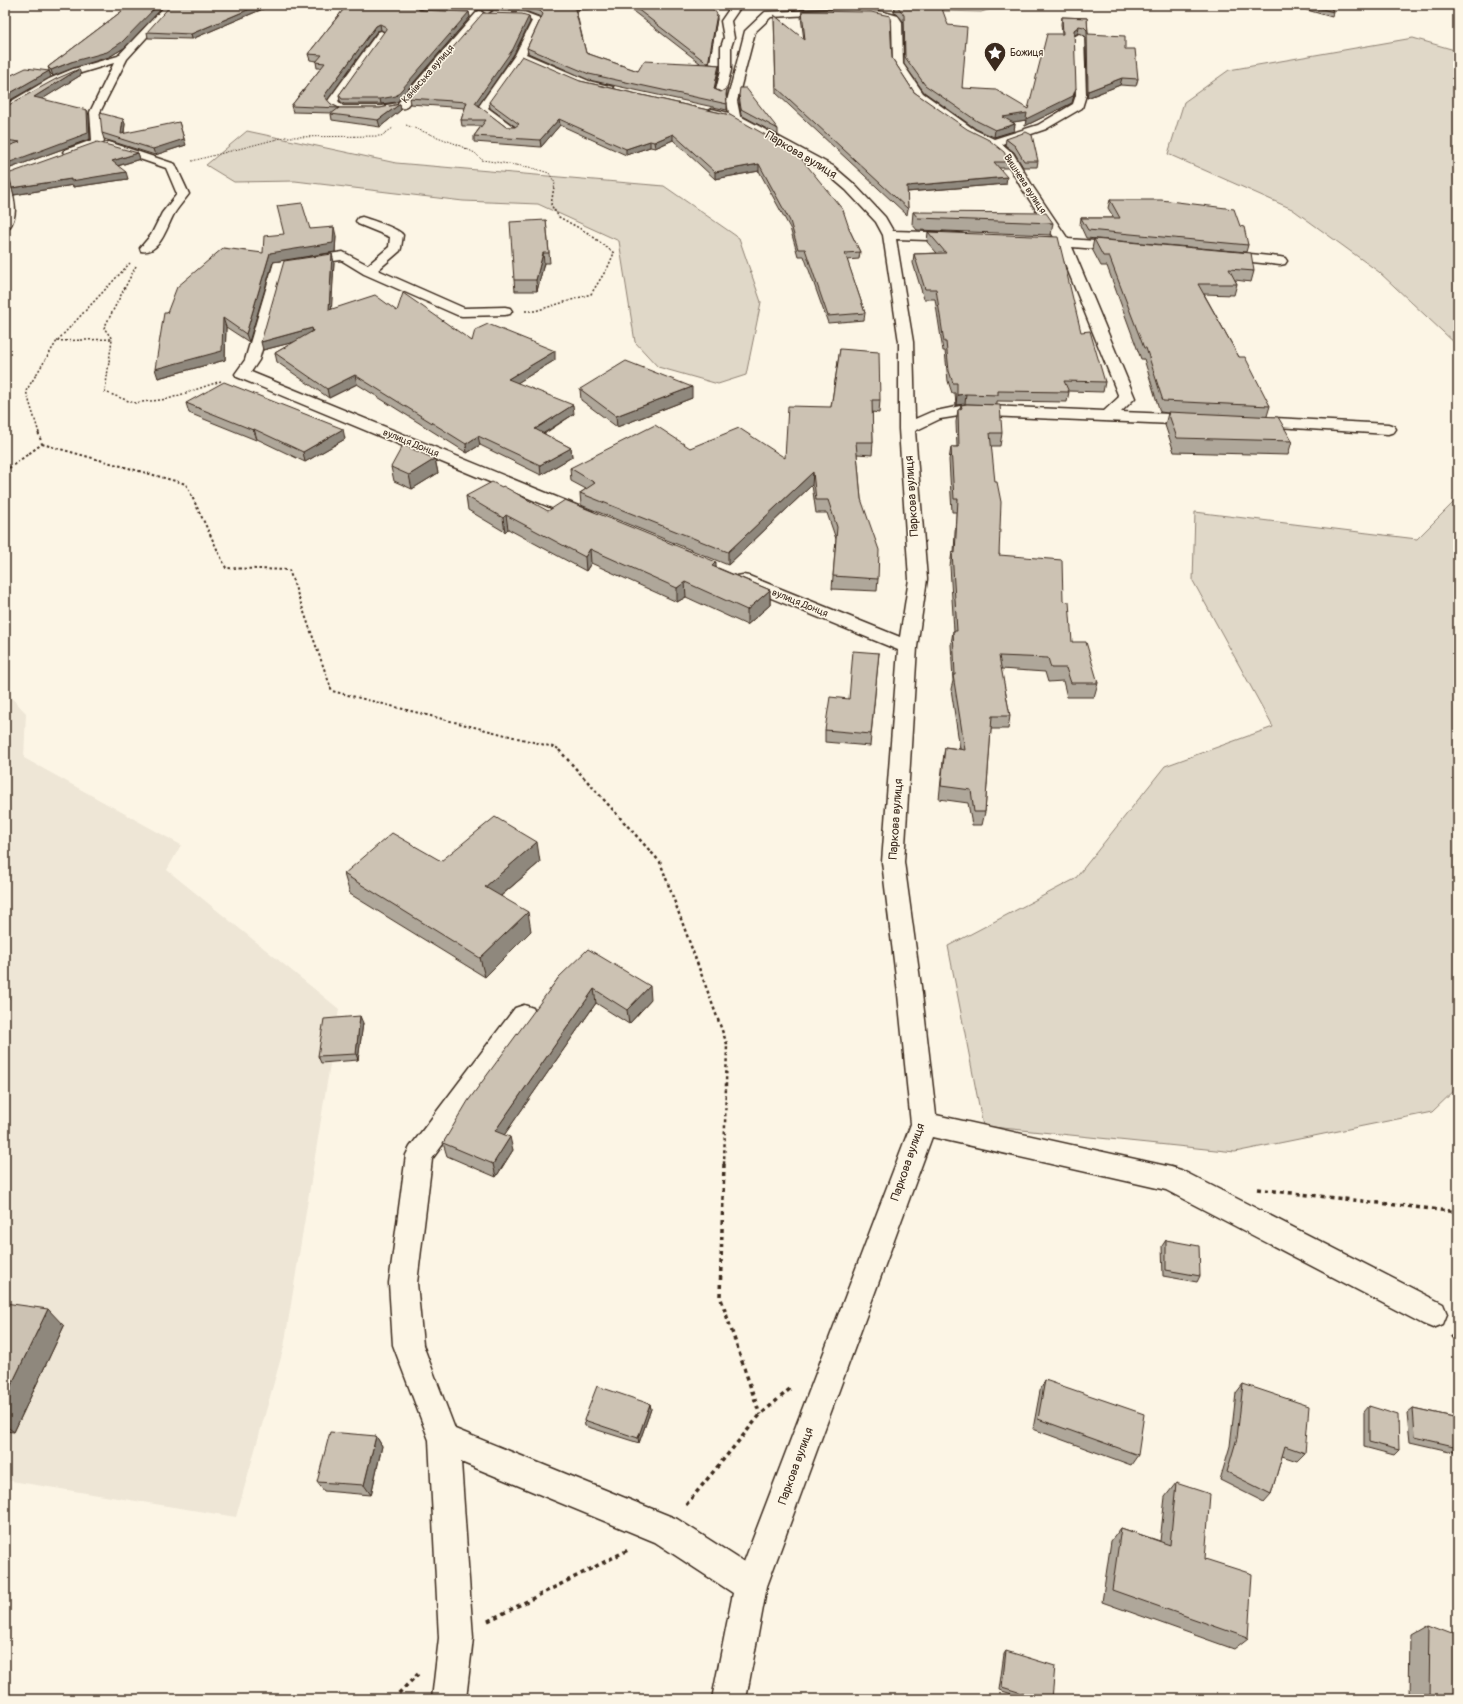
<svg xmlns="http://www.w3.org/2000/svg" width="1463" height="1704" viewBox="0 0 1463 1704" font-family="Pangolin,sans-serif">
  <style>
    .built { fill: #eee6d6 }
    .green { fill: #e0d8c8; stroke: #8e8173 }
    .lines { fill: none; stroke-linecap: round; stroke-linejoin: round }
    .minor-casing { stroke: #3b2a1e; stroke-width: 3 }
    .path-far4 { stroke: #3b2a1e; stroke-width: 1; stroke-dasharray: 1.5 1.5; stroke-linecap: butt }
    .path-far3 { stroke: #3b2a1e; stroke-width: 1.5; stroke-dasharray: 2 2; stroke-linecap: butt }
    .path-far2 { stroke: #3b2a1e; stroke-width: 2; stroke-dasharray: 2.5 2.5; stroke-linecap: butt }
    .path-far1 { stroke: #3b2a1e; stroke-width: 2.5; stroke-dasharray: 3 3; stroke-linecap: butt }
    .path { stroke: #3b2a1e; stroke-width: 3.5; stroke-dasharray: 4 4; stroke-linecap: butt }
    .minor { fill: #fcf5e5; fill-rule: evenodd }
    .wall { fill: #afa79a; stroke: #3b2a1e; fill-rule: evenodd }
    .shaded-wall { fill: #8f887d; stroke: #3b2a1e }
    .building { fill: #ccc2b3; stroke: #3b2a1e }
    .labels { text-anchor: middle; dominant-baseline: central; stroke-width: 3; stroke-linejoin: round; paint-order: stroke }
    .far-poi-label { font-size: 10px; fill: #3b2a1e; stroke: #fcf5e5; text-anchor: start }
    .far-street-label { font-size: 10px; fill: #3b2a1e; stroke: #fcf5e5 }
    .street-label { font-size: 12px; fill: #3b2a1e; stroke: #fcf5e5 }
  </style>
  <rect width="100%" height="100%" fill="#fcf5e5"/>
  <filter id="ink" filterUnits="userSpaceOnUse"><feTurbulence type="fractalNoise" baseFrequency=".025" numOctaves="2"/><feDisplacementMap in="SourceGraphic" scale="8" xChannelSelector="R" yChannelSelector="G"/><feConvolveMatrix kernelMatrix="1 2 1 2 8 2 1 2 1" color-interpolation-filters="sRGB"/></filter>
  <g filter="url(#ink)">
    <polygon class="built" points="5,691 26,713 24,758 181,845 167,870 339,1009 284,1347 236,1517 5,1480"/>
    <g class="green">
      <polygon points="902,5 1005,5 981,12 904,10"/>
      <polygon points="1413,38 1458,51 1458,346 1379,272 1292,209 1168,154 1184,102 1229,70"/>
      <polygon points="247,131 396,163 664,186 739,238 761,302 746,375 718,384 658,367 635,342 619,241 538,204 463,201 295,181 234,182 206,165"/>
      <polygon points="1458,498 1458,1087 1432,1112 1235,1152 983,1126 948,946 1075,879 1165,766 1273,727 1193,581 1195,512 1417,539"/>
    </g>
    <g class="lines">
      <g class="minor-casing">
        <g id="minor">
          <polygon points="166,5 176,5 127,59 100,112 104,142 102,144 69,155 65,154 63,152 65,150 92,140 90,112 114,63 81,73 57,83 5,113 5,105 49,79 73,69 118,56"/>
          <polygon points="732,5 742,5 731,21 734,38 731,47 731,70 725,94 720,97 715,94 721,70 721,47 724,38 721,21"/>
          <path d="M853 9 884 12 898 16 902 22 903 64 923 93 975 130 994 139 1038 125 1073 104 1076 95 1074 37 1079 34 1082 35 1084 37 1086 95 1082 108 1046 129 1002 144 1013 153 1033 187 1068 239 1123 243 1128 244 1129 247 1128 250 1123 251 1072 247 1135 398 1121 412 1196 415 1202 417 1204 420 1202 423 1196 425 965 415 940 419 915 431 927 579 917 647 904 862 922 994 936 1115 1171 1167 1181 1170 1443 1304 1447 1314 1443 1324 1433 1328 1423 1324 1166 1190 932 1137 767 1586 746 1699H712L733 1593 655 1542 461 1462 473 1638 466 1699H432L439 1638 429 1440 393 1345 389 1283 406 1155 410 1147 515 1008 524 1005 533 1008 536 1015 533 1022 432 1159 417 1283 423 1345 455 1429 677 1519 744 1562 911 1124 898 994 882 862 898 650 737 584 734 580 737 576 743 575 749 576 900 637 909 579 899 429V342L883 235 876 222 846 190 825 172 746 127 731 120 708 114 707 112 712 109 729 113 727 101 745 31 765 12ZM813 15 871 16 890 19 892 22 893 64 915 97 967 134 989 145 1004 157 1021 187 1054 237 1045 238 1044 241 1045 244 1058 246 1119 397 1104 411 965 405 931 412 915 419 913 342 896 239 958 241 963 240 964 237 963 234 958 233 893 231 885 217 854 184 833 166 740 116 737 101 755 32 771 17Z"/>
          <polygon points="480,11 485,14 483,16 405,108 381,112 340,112 336,111 327,102 378,32 381,31 386,34 338,101 343,106 381,106 398,103 477,12"/>
          <polygon points="494,11 524,12 540,18 542,20 526,54 589,81 613,87 614,89 609,92 581,85 522,60 488,108 518,130 516,132 508,132 477,109 515,55 532,21 523,18 491,16 489,14"/>
          <path d="M109 142 175 164 189 194C184 201 178 207 174 214 167 226 160 255 141 251L140 248 151 235 162 213 177 194 166 168 105 147 103 145 105 143Z"/>
          <path d="M5 182 9 183 11 186C14 201 19 214 9 228L5 229Z"/>
          <path d="M362 217C371 220 398 228 403 235L401 248 400 251 378 270 464 308 505 307 510 308 512 311 510 314 505 315 462 316 457 315 364 274 341 260 285 268 259 360 251 372 593 512 595 516 593 520 587 521 581 520 237 377 235 374 245 360 274 262 343 252 368 265 389 247 390 237 358 224 356 221 358 218Z"/>
          <polygon points="1221,251 1280,257 1285,258 1287,261 1285,264 1280,265 1216,258 1214,255 1216,252"/>
          <polygon points="1253,417 1388,424 1394,426 1396,429 1394,432 1388,434 1247,425 1245,422 1247,419"/>
        </g>
      </g>
      <g class="path-far4">
        <polyline points="912,6 963,7"/>
        <polyline points="406,125 456,144 475,153 482,160 529,167 549,173 555,183 554,188"/>
        <polyline points="192,161 285,137 381,136 393,128"/>
      </g>
      <g class="path-far3">
        <polyline points="136,266 104,328 112,339 105,392 134,403 168,399 221,381"/>
        <polyline points="525,311 535,311 591,294 608,267 614,253 588,233 559,217 551,205 554,187"/>
        <polyline points="57,341 111,339"/>
        <polyline points="39,433 26,391 57,341 130,263"/>
      </g>
      <g class="path-far2">
        <polyline points="42,444 186,484 226,568 289,570 332,691 557,748 560,751"/>
        <polyline points="5,471 42,444 38,432"/>
      </g>
      <polyline class="path-far1" points="559,750 660,862 727,1044 724,1165"/>
      <g class="path">
        <polyline points="724,1164 720,1296 760,1415"/>
        <polyline points="1257,1189 1458,1212"/>
        <polyline points="1451,1335 1458,1343"/>
        <polyline points="686,1505 760,1415 792,1387"/>
        <polyline points="488,1621 628,1550"/>
        <polyline points="393,1699 418,1674"/>
      </g>
      <use href="#minor" class="minor"/>
    </g>
    <g class="wall">
      <polygon points="130,5 165,5 124,48 109,57 73,68 53,76 50,73 48,67"/>
      <path d="M347 5H710L717 19 709 64 719 65V70L715 89 721 92 727 94 726 99 727 104V110L589 80 528 53 527 48 541 18V17L528 12 424 8 420 10 469 12 470 17 397 102 381 104H344L340 101 339 95 385 32 381 30 377 31 327 100 331 104 339 108H380L400 104 401 110 380 127 332 120 331 114 332 113 293 112 291 106 321 68H317L316 62 317 61 310 60 308 54ZM625 5 700 63 638 71 586 53 576 10Z"/>
      <polygon points="800,5 862,5 861,8 800,9"/>
      <polygon points="1289,5 1330,5 1333,12 1332,17"/>
      <polygon points="895,6 941,6 962,88 1028,109 1062,34 1061,24 1062,17 1087,18 1088,34 1125,49 1138,79 1136,86 1120,85 1087,98 1086,37 1082,34 1078,33 1074,36 1074,95 1072,103 1025,126 1026,120 1013,122 1015,124 1014,131 994,137 976,129 924,92 904,64 904,22 897,14 894,13"/>
      <polygon points="265,8 192,39 148,38 147,32"/>
      <polygon points="802,11 892,58 914,92 1009,162 1009,168 999,168 1006,184 907,192 908,209 907,215 776,93 774,15 804,40 801,17"/>
      <polygon points="529,16 530,22 514,54 478,106 506,127 516,127 490,108 489,102 580,81 730,115 850,231 860,252 859,259 847,260 865,313 864,320 828,323 804,256 798,256 790,228 759,171 715,179 673,140 655,148 650,147 626,155 560,125 541,147 474,142 474,136 481,126 462,126 461,120 465,108 410,104 409,98"/>
      <polygon points="81,75 42,99 89,115 90,139 5,170 5,147 7,146 5,146 5,107"/>
      <polygon points="739,95 778,129 778,135 741,115 739,101"/>
      <polygon points="123,119 125,124 124,133 186,145 155,155 104,139 102,133"/>
      <polygon points="1006,139 1038,161 1037,167 1023,167 1014,152 1005,145"/>
      <polygon points="138,153 140,159 118,166 128,179 73,187 73,185 14,195 11,184 7,181 5,176 5,175"/>
      <polygon points="1110,200 1240,226 1248,245 1246,252 1086,238 1080,225 1081,218 1114,218 1108,208"/>
      <polygon points="913,212 1053,223 1051,235 917,230 912,224"/>
      <polygon points="546,220 550,263 544,263 537,291 515,291 514,280"/>
      <polygon points="310,229 336,236 335,252 273,262 249,342 226,327 225,360 158,378 167,313 263,253 284,234"/>
      <polygon points="928,232 1081,332 1105,382 1103,392 1068,391 1069,392 1067,402 997,401 997,405 965,404 956,405 955,393 952,393 948,381 945,351 943,351 935,299 924,299 913,263 914,254 937,253 927,242"/>
      <polygon points="1094,239 1254,271 1251,282 1235,280 1237,284 1234,295 1204,294 1239,357 1270,406 1267,416 1292,441 1288,455 1174,452 1165,425 1168,413 1160,412 1144,359 1141,359 1107,266 1101,266 1092,249"/>
      <polygon points="334,262 331,309 397,311 472,341 555,360 517,383 574,414 544,434 571,448 572,457 541,475 480,445 467,453 357,384 329,398 277,362 275,353 294,342 263,350"/>
      <polygon points="840,349 880,400 879,413 872,412 873,442 872,455 857,454 861,499 878,579 877,591 832,589 836,539 827,513 816,513 812,485 728,565 581,505 580,493 586,489 571,481 570,468 690,448 785,458 831,407"/>
      <polygon points="580,389 692,398 617,427 581,400"/>
      <polygon points="186,403 345,439 305,462 257,439 256,440 189,413"/>
      <polygon points="961,405 1002,433 1000,446 991,446 999,555 1063,601 1072,642 1098,683 1094,697 1067,697 1063,681 1048,682 1045,672 1001,669 1010,716 1008,729 991,729 985,812 982,825 972,825 968,803 939,799 943,761 945,747 960,749 951,689 953,681 951,644 953,631 954,631 950,566 952,552 954,553 956,512 952,512 949,460 951,447 957,447 956,422 958,410 960,409"/>
      <polygon points="435,459 438,473 412,489 394,481 391,467"/>
      <polygon points="466,496 548,511 716,567 770,590 770,605 747,625 686,597 677,602 591,563 586,571 508,529 505,532 468,510"/>
      <polygon points="879,653 870,746 825,742 825,730 849,699"/>
      <polygon points="441,861 540,862 501,896 531,931 485,977 350,894 344,874"/>
      <polygon points="559,977 651,1000 629,1024 596,1003 504,1135 513,1150 496,1177 447,1156 443,1143"/>
      <polygon points="363,1023 358,1060 321,1063 318,1056"/>
      <polygon points="1166,1240 1200,1276 1197,1282 1163,1276 1162,1246"/>
      <polygon points="5,1303 64,1326 14,1432 5,1431"/>
      <polygon points="1045,1380 1138,1455 1131,1465 1033,1429 1040,1391"/>
      <polygon points="1243,1384 1305,1453 1297,1461 1282,1456 1271,1494 1264,1502 1220,1480 1230,1446 1236,1393"/>
      <polygon points="650,1404 651,1409 639,1443 585,1426 584,1420"/>
      <polygon points="1369,1406 1399,1450 1394,1455 1364,1447 1364,1412"/>
      <polygon points="1413,1408 1458,1418 1458,1453 1410,1442 1407,1413"/>
      <polygon points="376,1436 382,1446 371,1495 324,1491 317,1482"/>
      <polygon points="1176,1483 1205,1559 1248,1638 1234,1649 1102,1602 1111,1541 1121,1528 1160,1541 1165,1497"/>
      <polygon points="1429,1624 1458,1699 1409,1699 1410,1635"/>
      <polygon points="1006,1651 1052,1699 1028,1699 999,1690 1004,1654"/>
    </g>
    <g class="shaded-wall">
      <polygon points="158,5 165,5 124,48 109,57 73,68 53,76 51,70 71,62"/>
      <polygon points="259,5 269,5 265,8 192,39 191,34"/>
      <polygon points="418,5 424,5 424,8 418,11 417,6"/>
      <polygon points="574,5 625,5 575,10"/>
      <polygon points="469,12 470,17 397,102 381,104 380,99"/>
      <polygon points="717,14 717,19 708,70 708,64"/>
      <polygon points="529,16 530,22 514,54 476,109 475,103"/>
      <polygon points="380,24 381,30 377,31 326,102 324,96 376,26"/>
      <polygon points="1079,26 1078,33 1072,37 1074,30"/>
      <polygon points="719,65 719,70 714,95 714,89"/>
      <polygon points="79,69 81,75 36,103 34,97"/>
      <polygon points="49,71 51,77 5,103 5,96"/>
      <polygon points="1122,78 1120,85 1087,98 1088,91"/>
      <polygon points="727,88 727,94 726,101 726,95"/>
      <polygon points="1076,88 1074,95 1072,103 1025,126 1026,120 1002,124 1003,117 1073,96"/>
      <polygon points="400,104 401,110 380,127 378,120"/>
      <polygon points="87,110 89,115 90,139 5,170 5,164"/>
      <polygon points="123,119 125,124 123,140 121,134"/>
      <polygon points="559,119 560,125 541,147 540,140"/>
      <polygon points="179,122 186,145 155,155 153,149"/>
      <polygon points="1015,124 1014,131 994,137 995,130"/>
      <polygon points="673,134 673,140 655,148 654,142"/>
      <polygon points="650,141 650,147 626,155 626,149"/>
      <polygon points="138,153 140,159 114,167 112,161"/>
      <polygon points="759,164 759,171 715,179 715,172"/>
      <polygon points="126,172 128,179 73,187 73,185 14,195 12,188 71,179"/>
      <polygon points="1007,177 1006,184 906,192 907,186"/>
      <polygon points="334,227 336,236 335,252 273,262 249,342 246,334 270,253"/>
      <polygon points="543,253 544,263 537,291 536,280"/>
      <polygon points="332,254 334,262 331,318 329,310"/>
      <polygon points="223,318 226,327 225,360 158,378 155,369"/>
      <polygon points="312,328 314,337 263,350 261,342"/>
      <polygon points="555,351 555,360 509,388 508,379"/>
      <polygon points="355,375 357,384 329,398 327,389"/>
      <polygon points="692,387 692,398 617,427 616,416"/>
      <polygon points="966,394 965,404 956,405 957,395"/>
      <polygon points="573,405 574,414 536,438 535,429"/>
      <polygon points="254,429 257,439 256,440 253,430"/>
      <polygon points="343,429 345,439 305,462 303,452"/>
      <polygon points="478,436 480,445 467,453 466,444"/>
      <polygon points="571,448 572,457 541,475 540,465"/>
      <polygon points="435,459 438,473 412,489 409,475"/>
      <polygon points="813,472 812,485 728,565 728,552"/>
      <polygon points="506,515 508,529 505,532 503,518"/>
      <polygon points="590,549 591,563 586,571 585,557"/>
      <polygon points="716,562 716,576 712,566"/>
      <polygon points="685,582 686,597 677,602 677,588"/>
      <polygon points="770,590 770,605 747,625 747,610"/>
      <polygon points="537,842 540,862 489,906 485,887"/>
      <polygon points="528,912 531,931 485,977 480,958"/>
      <polygon points="650,986 651,1000 629,1024 627,1010"/>
      <polygon points="594,989 596,1003 498,1144 495,1131"/>
      <polygon points="5,993 9,998 5,1004"/>
      <polygon points="360,1016 363,1023 358,1060 356,1054"/>
      <polygon points="510,1137 513,1150 496,1177 493,1164"/>
      <polygon points="48,1309 64,1326 14,1432 5,1425 5,1398"/>
      <polygon points="650,1404 651,1409 639,1443 638,1438"/>
      <polygon points="376,1436 382,1446 371,1495 364,1485"/>
    </g>
    <g class="building">
      <polygon points="130,5 158,5 122,42 107,52 71,62 51,70 48,67"/>
      <polygon points="171,5 259,5 191,34 147,32"/>
      <polygon points="347,5 418,5 417,6 419,10 469,12 396,96 380,99 342,99 339,95 386,29 386,27 380,24 376,26 324,96 331,104 339,108 380,108 400,104 378,120 331,114 339,108 291,106 325,63 316,62 322,55 308,54"/>
      <polygon points="498,5 574,5 586,53 638,71 644,61 708,64 632,5 710,5 717,14 708,64 719,65 714,89 721,92 727,88 726,95 727,104 589,74 527,48 543,14 540,11 527,6"/>
      <polygon points="1308,5 1330,5 1333,12"/>
      <polygon points="895,6 941,6 948,25 967,27 962,88 996,90 1028,109 1047,34 1063,34 1062,17 1087,18 1088,34 1125,36 1125,49 1135,49 1138,79 1122,78 1088,91 1087,30 1084,27 1079,26 1074,30 1076,88 1073,96 1026,119 1027,113 1003,117 1015,124 995,130 977,121 925,85 905,57 904,15 898,7"/>
      <polygon points="802,11 871,12 890,16 892,58 914,92 967,129 989,140 1004,152 1009,162 994,162 1007,177 907,186 908,209 776,87 774,15 805,40"/>
      <polygon points="483,13 522,14 529,16 513,49 475,103 506,127 515,127 519,124 489,102 522,56 580,81 730,115 796,152 843,210 850,231 860,252 845,253 865,313 828,316 805,249 798,249 790,221 759,164 715,172 673,134 654,142 650,141 626,149 559,119 540,140 474,136 486,120 461,120 467,102 409,98"/>
      <polygon points="26,68 49,71 5,96 5,78"/>
      <polygon points="79,69 34,97 87,110 88,133 5,164 5,161 6,159 5,158 5,147 20,142 5,140 5,107 56,79"/>
      <polygon points="740,88 746,88 778,129 741,109 739,95"/>
      <polygon points="100,113 123,119 121,134 179,122 184,139 153,149 102,133"/>
      <polygon points="1026,132 1032,135 1038,161 1024,161 1015,146 1006,139"/>
      <polygon points="97,142 138,153 112,161 126,172 71,181 71,179 12,188 10,179 5,175"/>
      <polygon points="1110,200 1161,200 1234,209 1240,226 1244,227 1248,245 1088,230 1081,218 1120,218"/>
      <polygon points="302,203 310,229 334,227 333,243 270,253 246,334 223,318 222,351 155,369 164,313 167,313 177,287 223,248 263,253 264,236 284,234 277,206"/>
      <polygon points="913,212 1046,213 1053,223 918,218"/>
      <polygon points="546,220 549,253 543,253 536,280 514,280 510,222"/>
      <polygon points="928,232 1058,237 1081,332 1090,331 1105,382 1064,381 1069,392 998,391 998,395 966,394 957,395 957,383 953,383 949,371 946,342 944,342 936,289 925,289 914,254 946,253"/>
      <polygon points="1094,239 1251,253 1254,271 1229,269 1237,284 1198,284 1239,357 1245,357 1270,406 1163,401 1146,348 1144,348 1109,256 1103,256"/>
      <polygon points="332,254 329,310 375,295 397,311 403,293 472,341 475,330 488,324 555,351 508,379 573,405 535,429 571,448 540,465 478,436 466,444 355,375 327,389 275,353 313,331 312,328 261,342 284,261"/>
      <polygon points="840,349 879,352 880,400 872,400 873,442 856,442 861,499 879,550 878,579 833,576 837,527 828,500 816,500 813,472 728,552 580,493 595,483 570,468 655,425 690,448 739,428 785,458 788,406 831,407"/>
      <polygon points="626,361 692,387 616,416 580,389"/>
      <polygon points="224,382 343,429 303,452 254,429 253,430 186,403"/>
      <polygon points="967,404 1000,405 1002,433 990,433 995,482 997,482 1001,502 999,555 1062,560 1063,601 1069,602 1072,642 1086,642 1098,683 1071,683 1066,668 1051,668 1048,658 999,656 1010,716 992,716 985,812 974,812 971,790 941,786 945,747 965,750 953,675 955,675 953,631 957,631 952,552 955,553 958,499 954,499 951,447 959,447 958,410 962,408 961,405"/>
      <polygon points="1168,412 1278,417 1292,441 1177,438"/>
      <polygon points="403,445 435,459 409,475 391,467"/>
      <polygon points="492,482 502,487 503,486 548,511 565,500 716,562 712,566 770,590 747,610 685,582 677,588 590,549 585,557 506,515 503,518 466,496"/>
      <polygon points="853,651 879,653 871,734 825,730 830,697 849,699"/>
      <polygon points="495,817 537,842 485,887 528,912 480,958 344,874 392,833 441,861"/>
      <polygon points="588,949 650,986 627,1010 594,989 495,1131 510,1137 493,1164 443,1143 468,1101 559,977"/>
      <polygon points="360,1016 356,1054 318,1056 324,1019"/>
      <polygon points="1166,1240 1199,1246 1200,1276 1166,1270"/>
      <polygon points="5,1303 48,1309 5,1398"/>
      <polygon points="1045,1380 1144,1414 1138,1455 1038,1419"/>
      <polygon points="1243,1384 1309,1406 1305,1453 1285,1446 1271,1494 1227,1472 1237,1438"/>
      <polygon points="597,1386 650,1404 638,1438 584,1420"/>
      <polygon points="1369,1406 1398,1415 1399,1450 1369,1442"/>
      <polygon points="1413,1408 1458,1418 1458,1447 1415,1437"/>
      <polygon points="330,1432 376,1436 364,1485 317,1482"/>
      <polygon points="1176,1483 1210,1494 1205,1559 1252,1574 1248,1638 1112,1590 1121,1528 1170,1545"/>
      <polygon points="1429,1624 1458,1635 1458,1699 1428,1699"/>
      <polygon points="1006,1651 1055,1666 1052,1699 1041,1699 1002,1687"/>
    </g>
  </g>
  <defs>
    <g id="sight-pin" transform="scale(1.15)"><path d="M0 17L-7.5 6A9.5 9.5 0 1 1 7.5 6Z" fill="#3b2a1e" stroke="#fcf5e5"/><path d="M0-6L1.8-2.2L6-1.7L2.9 1.2L3.7 5.4L0 3.3L-3.7 5.4L-2.9 1.2L-6-1.7L-1.8-2.2Z" fill="#fff"/></g>
  </defs>
  <g fill-rule="evenodd">
    <use href="#sight-pin" x="995" y="53"/>
  </g>
  <g class="labels">
    <g class="far-poi-label">
      <text x="1010" y="53">Божиця</text>
    </g>
    <g class="far-street-label">
      <text transform="translate(428 74) rotate(-49)">Канівська вулиця</text>
      <text transform="translate(1025 184) rotate(57)">Вишнева вулиця</text>
      <text transform="translate(411 443) rotate(22)">вулиця Донця</text>
      <text transform="translate(800 603) rotate(22)">вулиця Донця</text>
    </g>
    <g class="street-label">
      <text transform="translate(801 155) rotate(31)">Паркова вулиця</text>
      <text transform="translate(912 496) rotate(-94)">Паркова вулиця</text>
      <text transform="translate(896 819) rotate(-86)">Паркова вулиця</text>
      <text transform="translate(908 1162) rotate(-71)">Паркова вулиця</text>
      <text transform="translate(796 1466) rotate(-70)">Паркова вулиця</text>
    </g>
  </g>
  <rect width="1463" height="1704" fill="none" stroke="#fcf5e5" stroke-width="20"/>
  <rect x="10" y="10" width="1443" height="1684" fill="none" stroke="#3b2a1e" stroke-width="1.5" filter="url(#ink)"/>
</svg>
